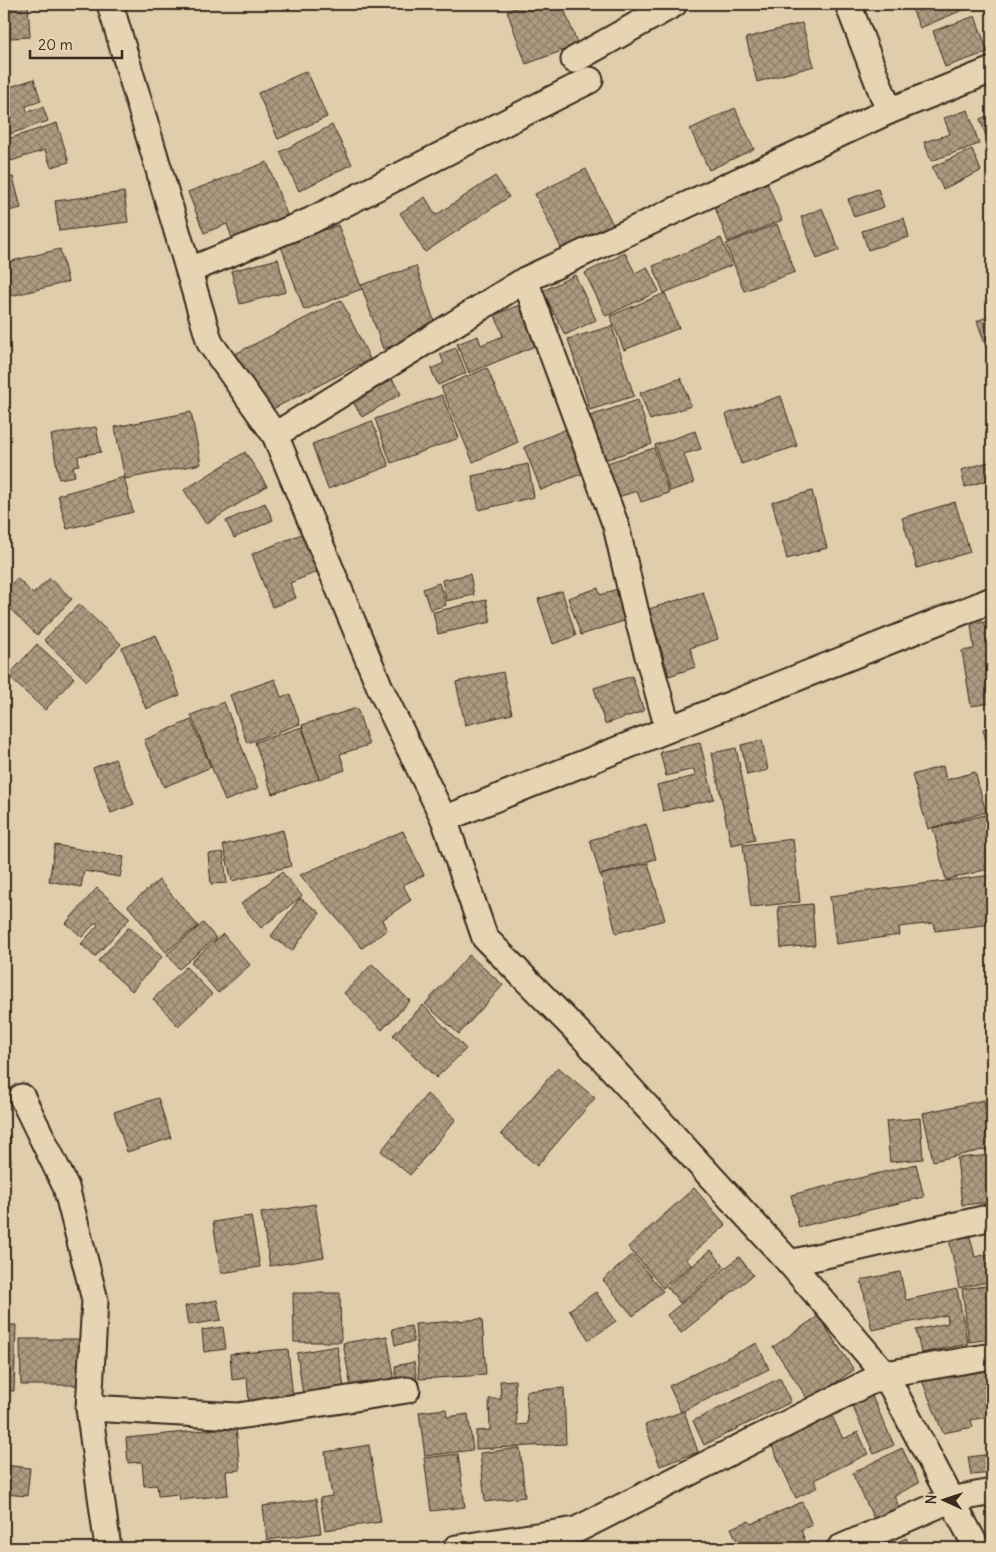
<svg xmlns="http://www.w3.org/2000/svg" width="996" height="1552" viewBox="0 0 996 1552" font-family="Delius,sans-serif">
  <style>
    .building { fill: url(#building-cross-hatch); stroke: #3b2a1e }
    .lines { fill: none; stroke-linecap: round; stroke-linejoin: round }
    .minor-casing { stroke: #3b2a1e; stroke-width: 29 }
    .minor { stroke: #e7d4b2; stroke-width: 25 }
  </style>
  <defs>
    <pattern id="building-cross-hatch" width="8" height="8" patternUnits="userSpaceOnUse" patternTransform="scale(1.25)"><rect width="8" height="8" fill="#ad9a80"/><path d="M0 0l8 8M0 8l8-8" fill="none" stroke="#8e7e68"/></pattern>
  </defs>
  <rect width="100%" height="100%" fill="#e0cdac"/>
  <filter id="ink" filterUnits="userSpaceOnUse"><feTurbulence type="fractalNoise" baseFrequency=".02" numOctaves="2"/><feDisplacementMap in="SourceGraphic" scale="10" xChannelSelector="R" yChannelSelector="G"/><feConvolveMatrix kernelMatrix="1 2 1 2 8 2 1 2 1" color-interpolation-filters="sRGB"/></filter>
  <g filter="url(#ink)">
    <g class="building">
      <polygon points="8,4 28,4 30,37 10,38"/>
      <polygon points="525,4 562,4 578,45 526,64 507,11"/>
      <polygon points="910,4 968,4 970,7 920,28"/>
      <polygon points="975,16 988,52 945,67 933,31"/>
      <polygon points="802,23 814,66 757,82 746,38"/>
      <polygon points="307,71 327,117 278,139 258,93"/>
      <polygon points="34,79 41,101 26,106 27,112 43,107 48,121 4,136 4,89"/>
      <polygon points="735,108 754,149 709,170 690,129"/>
      <polygon points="968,110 979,144 931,161 924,142 950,134 944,118"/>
      <polygon points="992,114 992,142 989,144 980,119"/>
      <polygon points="57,123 69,162 51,167 45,150 11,161 5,140"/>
      <polygon points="332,125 352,164 299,191 280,152"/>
      <polygon points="972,149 981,171 943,189 932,167"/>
      <polygon points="4,151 10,175 4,176"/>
      <polygon points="267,162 289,220 233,241 227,224 204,233 188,192"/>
      <polygon points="586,169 614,227 563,252 535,194"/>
      <polygon points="764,175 782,220 728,242 711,197"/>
      <polygon points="495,176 509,197 425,252 400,213 425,197 436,215"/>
      <polygon points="13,177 21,208 4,212 4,179"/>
      <polygon points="878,189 884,207 854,217 848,199"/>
      <polygon points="124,192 128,222 59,231 55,201"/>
      <polygon points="822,208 839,250 817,259 801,217"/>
      <polygon points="904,218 909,237 868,250 862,231"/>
      <polygon points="777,224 795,272 744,291 726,244"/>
      <polygon points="338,225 362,289 304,310 281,246"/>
      <polygon points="721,238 732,265 664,293 653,266"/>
      <polygon points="60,249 68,282 11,296 4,263"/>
      <polygon points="625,253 635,273 647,267 659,291 606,316 585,273"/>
      <polygon points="278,259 286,292 240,304 231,271"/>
      <polygon points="416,266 437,330 383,349 361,285"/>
      <polygon points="575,275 596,320 565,335 543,291"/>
      <polygon points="665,293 679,328 624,350 610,316"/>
      <polygon points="341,300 370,359 265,413 235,354"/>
      <polygon points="519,305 535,346 469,373 457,344 478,336 481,345 503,336 495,315"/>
      <polygon points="992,315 992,364 977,321"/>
      <polygon points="612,326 634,396 590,410 568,339"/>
      <polygon points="456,348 466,373 438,385 431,369 444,363 440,354"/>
      <polygon points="487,368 518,442 473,462 441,387"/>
      <polygon points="681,378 691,406 650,420 640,393"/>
      <polygon points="392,379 401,394 362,417 353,402"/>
      <polygon points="442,395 459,438 391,463 375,419"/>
      <polygon points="781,396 797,446 741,464 726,414"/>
      <polygon points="638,400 652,444 602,461 587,417"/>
      <polygon points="191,412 201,464 125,479 115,427"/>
      <polygon points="372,421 389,466 328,489 312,444"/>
      <polygon points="96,427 101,452 78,456 79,465 73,466 75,476 59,479 51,435"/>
      <polygon points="569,428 586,472 541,490 524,447"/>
      <polygon points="695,431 701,449 684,454 694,483 670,491 655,445"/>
      <polygon points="654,448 669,493 641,502 637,491 612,499 601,465"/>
      <polygon points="245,452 267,486 206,524 184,490"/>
      <polygon points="992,461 992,479 965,487 961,470"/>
      <polygon points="528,464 534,497 479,510 472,476"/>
      <polygon points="124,477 133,512 67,529 58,495"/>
      <polygon points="812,491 827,548 787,559 772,502"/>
      <polygon points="955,502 970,552 917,568 902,518"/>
      <polygon points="265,503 273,520 234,538 226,521"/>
      <polygon points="304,533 319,571 290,583 296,598 272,607 252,554"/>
      <polygon points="470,574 474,595 446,601 442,580"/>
      <polygon points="17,578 33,594 50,578 72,599 37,635 4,603 4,592"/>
      <polygon points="439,583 446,605 430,610 423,589"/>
      <polygon points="598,588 600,595 620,588 630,619 581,635 568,598"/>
      <polygon points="562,591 576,636 553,644 538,599"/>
      <polygon points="703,592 718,639 690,648 696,667 669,676 649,609"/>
      <polygon points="486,600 491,622 438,634 433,612"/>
      <polygon points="79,604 121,644 87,681 44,640"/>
      <polygon points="992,621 992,703 971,706 962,651 974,649 971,624"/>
      <polygon points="156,635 180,695 146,709 122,648"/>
      <polygon points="37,644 74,678 45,710 8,676"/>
      <polygon points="503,672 512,714 465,725 456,682"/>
      <polygon points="632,676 644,711 605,724 594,688"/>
      <polygon points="275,679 281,697 290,694 300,724 247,743 230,695"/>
      <polygon points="224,702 258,788 225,801 191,715"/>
      <polygon points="357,708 369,745 340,754 345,770 319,779 302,725"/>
      <polygon points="191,720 211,767 164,787 144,740"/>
      <polygon points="992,726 992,747 988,748 983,729"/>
      <polygon points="302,727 319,779 272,794 255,742"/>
      <polygon points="762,740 768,770 747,775 741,745"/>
      <polygon points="700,743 714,799 663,811 657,785 695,776 694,769 666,776 660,752"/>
      <polygon points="736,748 755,840 731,845 712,753"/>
      <polygon points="115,759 134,804 111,813 93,768"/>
      <polygon points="943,766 946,780 975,772 986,812 928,829 912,775"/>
      <polygon points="988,814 992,831 992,868 946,880 933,828"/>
      <polygon points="646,824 656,859 600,875 590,840"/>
      <polygon points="283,830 291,866 232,881 223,845"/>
      <polygon points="403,831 424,875 403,885 411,900 382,920 387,930 362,948 300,875"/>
      <polygon points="793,839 800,902 751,907 743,845"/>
      <polygon points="55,845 124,857 120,877 84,871 81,887 49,881"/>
      <polygon points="223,852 227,883 211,884 208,854"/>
      <polygon points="648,863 665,920 616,933 601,875"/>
      <polygon points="282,872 302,896 261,928 241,904"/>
      <polygon points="992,875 992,924 935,931 934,923 899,927 900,935 836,944 830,896"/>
      <polygon points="159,880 198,926 166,952 128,906"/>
      <polygon points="97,888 130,918 95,957 81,944 98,925 96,922 82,937 66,923"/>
      <polygon points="300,898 320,913 292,951 271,936"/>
      <polygon points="812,904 815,945 781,948 778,907"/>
      <polygon points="203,923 216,938 179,969 167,954"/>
      <polygon points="129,927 162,957 132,991 98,961"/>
      <polygon points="223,934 250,965 218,993 191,962"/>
      <polygon points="469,955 503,985 459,1034 425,1004"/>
      <polygon points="372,964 410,1001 382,1030 344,993"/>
      <polygon points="186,967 212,994 178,1026 153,999"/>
      <polygon points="423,1005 466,1049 436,1078 393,1035"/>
      <polygon points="558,1067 595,1098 537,1166 501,1134"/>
      <polygon points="427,1094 456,1119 410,1175 381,1151"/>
      <polygon points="158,1098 171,1138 127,1152 114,1112"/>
      <polygon points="984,1100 992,1148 933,1161 923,1113"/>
      <polygon points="920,1118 923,1159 890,1162 886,1121"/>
      <polygon points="4,1136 10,1136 11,1164 4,1165"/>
      <polygon points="992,1155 992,1202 962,1205 957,1158"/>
      <polygon points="916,1164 924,1197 799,1227 791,1195"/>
      <polygon points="694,1188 726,1225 686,1259 691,1265 663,1288 628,1247"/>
      <polygon points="315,1204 324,1257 270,1266 261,1213"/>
      <polygon points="251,1216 260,1267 221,1273 213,1222"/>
      <polygon points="969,1233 975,1257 992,1253 992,1281 959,1288 949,1238"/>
      <polygon points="711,1250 724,1266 680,1303 667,1287"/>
      <polygon points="632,1255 663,1291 633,1316 603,1280"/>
      <polygon points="739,1257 753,1275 681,1333 667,1315"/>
      <polygon points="900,1272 906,1300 957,1289 968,1344 921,1353 916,1330 948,1323 947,1315 872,1330 861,1280"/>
      <polygon points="992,1285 992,1339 969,1342 962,1289"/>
      <polygon points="596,1292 616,1321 589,1340 569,1310"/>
      <polygon points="293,1293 340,1293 341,1342 294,1342"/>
      <polygon points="217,1300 221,1320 188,1325 185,1306"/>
      <polygon points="818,1316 854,1370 809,1401 773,1347"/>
      <polygon points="482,1319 486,1375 419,1379 415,1324"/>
      <polygon points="4,1325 16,1325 14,1391 4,1391"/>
      <polygon points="411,1326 414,1342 395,1345 392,1329"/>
      <polygon points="223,1327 226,1349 204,1352 202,1330"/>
      <polygon points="387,1336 395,1382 351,1388 343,1343"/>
      <polygon points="20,1339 89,1339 89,1385 21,1385"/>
      <polygon points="757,1343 769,1369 681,1412 669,1386"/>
      <polygon points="337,1346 344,1387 303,1394 297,1353"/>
      <polygon points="288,1349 293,1398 249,1402 247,1378 232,1380 230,1354"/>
      <polygon points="414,1362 417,1380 397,1383 395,1366"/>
      <polygon points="992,1364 992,1416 971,1420 973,1427 943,1433 921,1378"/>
      <polygon points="780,1378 791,1402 704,1445 693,1421"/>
      <polygon points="515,1380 517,1425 528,1424 526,1391 564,1388 566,1444 476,1449 476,1431 490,1430 489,1399 501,1399 500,1381"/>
      <polygon points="871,1394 894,1445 874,1454 851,1403"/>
      <polygon points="446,1409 447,1417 468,1414 473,1450 425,1456 419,1412"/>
      <polygon points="684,1411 698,1452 660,1466 645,1425"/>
      <polygon points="832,1416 843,1439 858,1432 868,1454 814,1480 818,1487 796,1498 771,1444"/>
      <polygon points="236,1427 240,1470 226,1471 228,1495 180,1500 179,1494 158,1496 157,1485 144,1486 142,1462 128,1463 126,1438"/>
      <polygon points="369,1445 381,1522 325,1530 320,1498 332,1496 325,1452"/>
      <polygon points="520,1448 525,1497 485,1502 480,1453"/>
      <polygon points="902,1448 919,1483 894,1496 901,1511 876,1523 852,1473"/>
      <polygon points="458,1454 465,1507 431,1511 424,1458"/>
      <polygon points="992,1454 992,1473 971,1475 968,1457"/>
      <polygon points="4,1465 30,1468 27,1496 4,1494"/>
      <polygon points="316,1499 321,1533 267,1540 263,1506"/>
      <polygon points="802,1502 812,1525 801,1530 808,1548 740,1548 731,1528 749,1521 751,1524"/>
      <polygon points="906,1538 911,1548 886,1548"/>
    </g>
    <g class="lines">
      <g class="minor-casing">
        <g id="minor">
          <polyline points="110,4 210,343 275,435 381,690 444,819 485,938 582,1036 790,1263 885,1374 977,1548"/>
          <polyline points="848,4 889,111 992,70"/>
          <polyline points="574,60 674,4"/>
          <polyline points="190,270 310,221 590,80"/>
          <polyline points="525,280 616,526 635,609 668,729"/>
          <polyline points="275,435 525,280 889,111"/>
          <polyline points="444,819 992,600"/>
          <polyline points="22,1097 66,1187 95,1300 89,1408 108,1548"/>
          <polyline points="790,1263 992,1217"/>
          <polyline points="89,1408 238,1416 407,1390"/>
          <polyline points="456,1548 576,1530 885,1374 992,1356"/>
          <polyline points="840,1548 950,1500 992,1492"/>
        </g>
      </g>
      <use href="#minor" class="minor"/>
    </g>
  </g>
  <rect width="996" height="1552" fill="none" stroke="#e7d4b2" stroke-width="20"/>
  <rect x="10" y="10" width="976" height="1532" fill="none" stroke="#3b2a1e" stroke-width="2" filter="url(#ink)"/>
  <g transform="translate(944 1500) rotate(273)" stroke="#e7d4b2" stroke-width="4" paint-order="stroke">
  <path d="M0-4L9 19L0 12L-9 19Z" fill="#3b2a1e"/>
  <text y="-8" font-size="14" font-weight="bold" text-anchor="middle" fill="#3b2a1e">N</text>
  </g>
  <path d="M30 50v8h92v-8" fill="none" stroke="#3b2a1e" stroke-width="2.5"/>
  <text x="38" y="50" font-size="15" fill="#3b2a1e" stroke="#e7d4b2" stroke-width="4" paint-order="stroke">20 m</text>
</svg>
